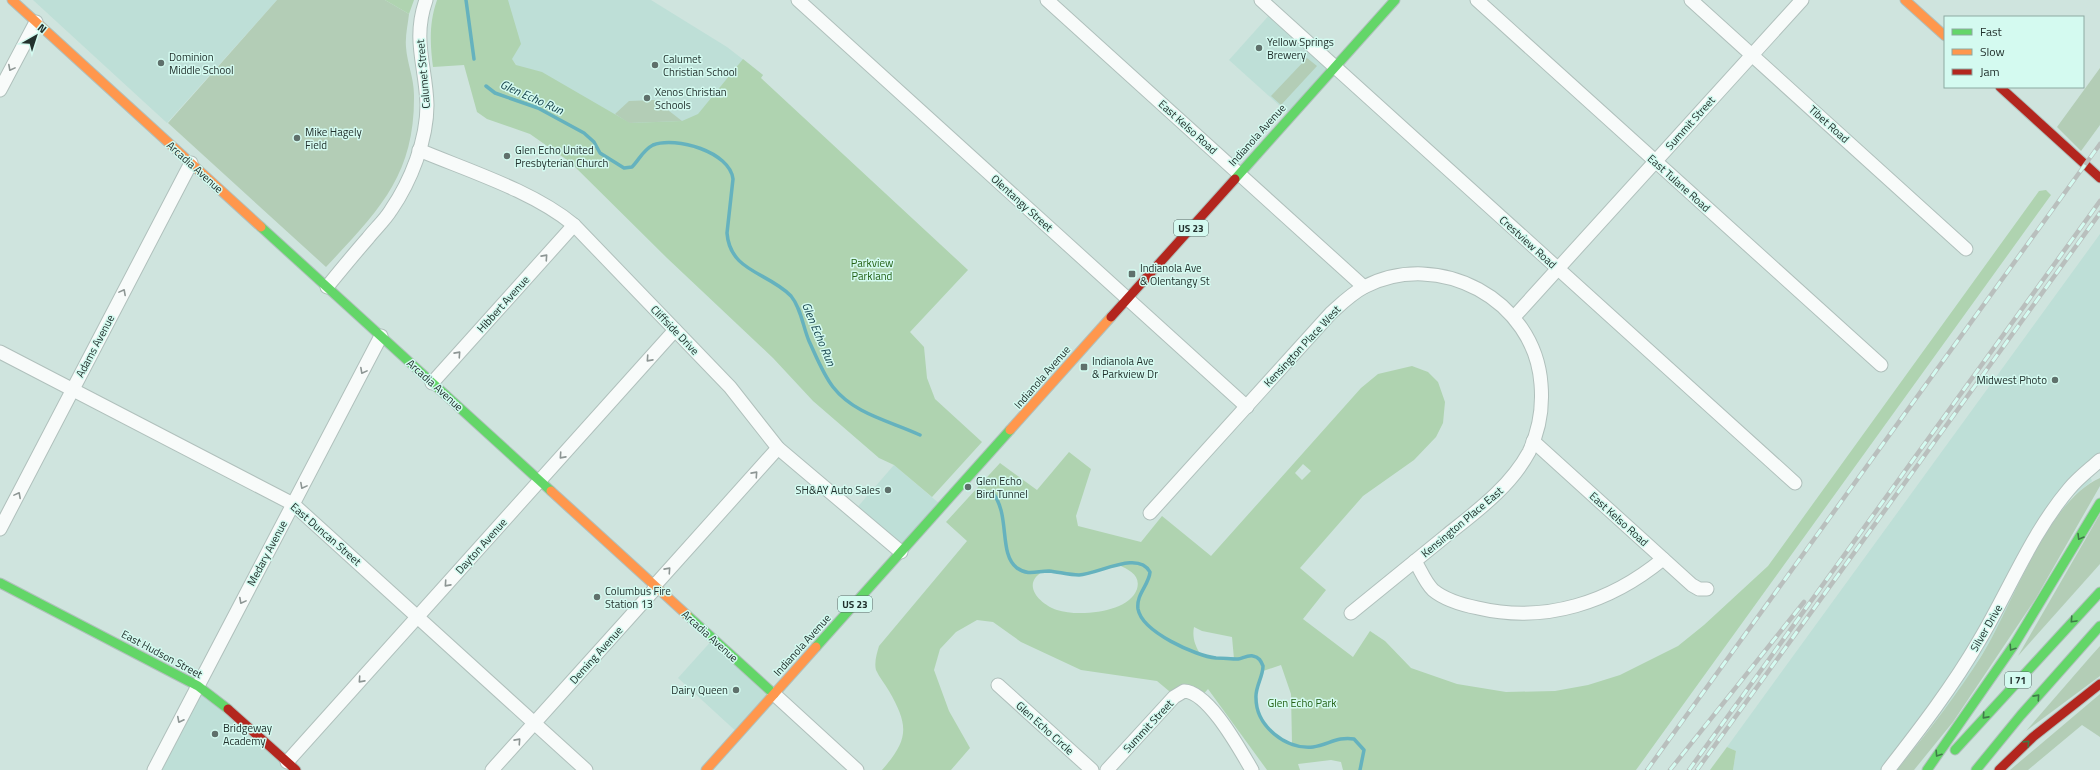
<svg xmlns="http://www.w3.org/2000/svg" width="2100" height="770" viewBox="0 0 2100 770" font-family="'Titillium Web',sans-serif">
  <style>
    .built { fill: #bedfd7 }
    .green { fill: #b3cdb6 }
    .forest { fill: #afd3b0; fill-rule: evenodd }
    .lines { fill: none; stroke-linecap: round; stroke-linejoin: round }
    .stream { stroke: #65b2be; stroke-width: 3.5 }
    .street-casing { stroke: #b0c0bc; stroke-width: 15 }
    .fast-casing { stroke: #b0c0bc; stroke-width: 11 }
    .slow-casing { stroke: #b0c0bc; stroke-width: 11 }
    .jam-casing { stroke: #b0c0bc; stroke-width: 11 }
    .street { stroke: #f8fbfa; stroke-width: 13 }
    .fast { stroke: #63d668; stroke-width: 9 }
    .slow { stroke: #ff974d; stroke-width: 9 }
    .jam { stroke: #b3261e; stroke-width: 9 }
    .rail-casing { stroke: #b9bfbd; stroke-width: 4.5 }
    .rail { stroke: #d4faf0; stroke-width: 3; stroke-dasharray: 9; stroke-linecap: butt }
    .oneway { stroke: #8d9694 }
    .oneway2 { stroke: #3f7b48 }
    .poi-dot { fill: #5f706b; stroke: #d4faf0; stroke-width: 1.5 }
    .labels { text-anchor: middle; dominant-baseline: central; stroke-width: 3; stroke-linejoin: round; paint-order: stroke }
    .shield { fill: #d4faf0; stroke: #576d68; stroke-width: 1 }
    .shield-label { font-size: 10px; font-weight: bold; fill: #22312d }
    .poi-label { font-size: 11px; fill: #22312d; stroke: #d4faf0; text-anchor: start }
    .street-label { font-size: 11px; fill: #22312d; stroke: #d4faf0 }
    .park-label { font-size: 11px; fill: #246217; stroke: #d4faf0 }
    .water-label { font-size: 12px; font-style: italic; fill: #113e47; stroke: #d4faf0 }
  </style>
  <rect width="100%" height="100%" fill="#cfe4de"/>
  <g class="built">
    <polygon points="33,0 277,0 167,123"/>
    <polygon points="496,0 651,0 727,47 763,75 646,181 521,71 507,53"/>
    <polygon points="1273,11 1335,67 1291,116 1229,60"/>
    <polygon points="2100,234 2100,460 2087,470 2092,481 2072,497 1983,653 1961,688 1897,770 1733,770 1736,751 1727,747"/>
    <polygon points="894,465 941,505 901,549 855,510"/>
    <polygon points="714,638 777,695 740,735 678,678"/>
    <polygon points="198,686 296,770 154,770"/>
  </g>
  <g class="green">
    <path d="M277 0H385L409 14C408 24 405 36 406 47 407 63 414 78 414 95 415 176 378 211 326 267L168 123Z"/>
    <polygon points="1307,58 1317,66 1281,105 1271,96"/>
    <polygon points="2100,68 2100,125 2081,151 2057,127"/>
    <polygon points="655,100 682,121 629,123 615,114 629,101"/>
    <path d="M2100 478V486L2036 598 1953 722 1914 770H1897C1927 733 1957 695 1982 655 2013 605 2047 501 2100 478Z"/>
    <polygon points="2100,514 2100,564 2018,656"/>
    <polygon points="2100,646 2100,676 2026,731 2091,656"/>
    <polygon points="2100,694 2100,737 2082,725 2028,770 2010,770"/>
  </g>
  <g class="forest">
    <polygon points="385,0 414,0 409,14"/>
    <path d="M437 0H508L521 44 512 59 516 65 542 72 630 123 682 121 698 114 743 59 763 75 761 78 968 270 910 332 924 347 927 378 935 399 982 442 932 497 894 465 879 458 813 401 773 358 667 258 570 162 530 134 487 119 477 112 464 65 433 67C430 44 429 23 437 0Z"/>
    <path d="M2046 190 2051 195 1636 770H1343L1341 762 1331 760 1298 764 1300 770H1267L1208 689 1200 698 1175 696 1157 681 1081 670 1021 642 993 622 977 620 956 632 940 649 934 670 949 711 970 748 951 770H882C909 739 909 726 889 691 885 684 879 677 876 670 874 662 877 653 879 646L967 541 946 522 1000 463 1037 490 1069 452 1091 469 1076 516 1078 526 1141 542 1162 516 1211 556 1361 388 1378 374 1412 366 1428 372 1438 382 1445 402 1443 423 1436 437 1414 460 1363 496 1300 568 1326 590 1303 619 1353 657 1370 631 1385 641 1411 668 1457 684 1506 692 1555 691 1588 685 1620 675 1678 646 1704 625 1768 566 2039 191ZM1303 464 1311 471 1302 480 1295 473ZM1119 565C1129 570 1141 575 1137 589 1129 613 1078 617 1057 610 1040 604 1021 585 1042 572L1080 575 1090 574ZM1194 627 1202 631 1232 637 1234 659 1201 655C1195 646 1192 637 1194 627ZM1281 665 1291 694 1292 744C1273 737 1251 714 1256 691 1258 684 1261 677 1263 671Z"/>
    <polygon points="1727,747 1736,751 1733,770 1710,770"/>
  </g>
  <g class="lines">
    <g class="stream">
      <polyline points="466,0 474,59"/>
      <path d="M486 86 495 93 538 108 584 133 594 142 600 153 624 168 632 167C639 160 643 150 653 145 676 136 730 152 733 179L727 233C730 272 768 272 791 296 801 308 803 327 809 341 816 356 823 374 833 387 854 414 890 421 920 435"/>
      <path d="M992 492C1011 514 998 554 1017 568 1028 576 1037 571 1049 571 1059 572 1069 575 1079 575 1099 574 1138 550 1150 572 1149 585 1136 594 1138 609 1142 632 1196 656 1216 658 1223 658 1231 659 1238 659 1243 658 1248 655 1253 656 1259 657 1261 661 1263 666 1263 677 1255 687 1256 698 1256 726 1286 750 1313 747 1328 745 1338 736 1354 739L1364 750 1360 770"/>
    </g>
    <g class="street-casing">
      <g id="street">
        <polyline points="798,0 1247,407"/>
        <polyline points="1047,0 1364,287"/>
        <polyline points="1261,0 1795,483"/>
        <polyline points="1477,0 1881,365"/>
        <polyline points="1691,0 1966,249"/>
        <polyline points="0,90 36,22"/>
        <path d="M419 150C469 171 533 191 574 225L730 387 778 448 901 552"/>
        <path d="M327 287C340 271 354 254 368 238 375 229 385 220 391 210 411 181 427 140 427 105 426 66 412 40 426 0"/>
        <polyline points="1514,317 1802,0"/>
        <polyline points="0,352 293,504 586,770"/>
        <polyline points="432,383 574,225"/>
        <polyline points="1533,441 1692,585 1699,589 1707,589"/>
        <path d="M1150 513 1331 313C1341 304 1351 294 1364 287 1439 248 1535 300 1541 384 1543 407 1539 431 1529 452 1510 487 1477 511 1447 535 1415 561 1383 587 1351 613"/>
        <polyline points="0,529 191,163"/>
        <path d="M1415 561C1421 571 1425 582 1433 590 1445 600 1463 605 1478 608 1545 624 1611 602 1663 559"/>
        <polyline points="998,685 1092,770"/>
        <polyline points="774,694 857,770"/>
        <polyline points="287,762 675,330"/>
        <polyline points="154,770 381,336"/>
        <polyline points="492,770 628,619 653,591 656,584 778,448"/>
        <path d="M1107 770 1174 697 1184 691C1209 692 1240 750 1252 770"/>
        <path d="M1888 770C1920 729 1953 686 1979 641 2009 591 2031 534 2069 489 2078 478 2089 470 2100 460"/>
      </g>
    </g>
    <g class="fast-casing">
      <g id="fast">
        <polyline points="1235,179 1395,0"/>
        <polyline points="261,227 551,491"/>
        <polyline points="0,583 198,686 228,709"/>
        <polyline points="687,615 774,694"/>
        <polyline points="816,647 1010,430"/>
        <polyline points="1955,750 2100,592"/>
        <polyline points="1927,770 2014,645 2100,503"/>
        <polyline points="1976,770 2021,715 2100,626"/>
      </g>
    </g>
    <g class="slow-casing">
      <g id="slow">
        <polyline points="12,0 261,227"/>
        <polyline points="1905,0 1945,36"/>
        <polyline points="1010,430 1111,317"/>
        <polyline points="551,491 687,615"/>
        <polyline points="706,770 816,647"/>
      </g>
    </g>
    <g class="jam-casing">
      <g id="jam">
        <polyline points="2000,87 2100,178"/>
        <polyline points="1111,317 1235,179"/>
        <polyline points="228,709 296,770"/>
        <polyline points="1999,770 2033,737 2100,684"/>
      </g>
    </g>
    <use href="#street" class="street"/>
    <use href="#fast" class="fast"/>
    <use href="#slow" class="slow"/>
    <use href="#jam" class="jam"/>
    <g class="rail-casing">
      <g id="rail">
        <polyline points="1647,770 2100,144"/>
        <polyline points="1670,770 1804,602"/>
        <polyline points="1689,770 2100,201"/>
        <polyline points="1697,770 2100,213"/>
      </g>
    </g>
    <use href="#rail" class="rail"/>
  </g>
  <defs><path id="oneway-chevron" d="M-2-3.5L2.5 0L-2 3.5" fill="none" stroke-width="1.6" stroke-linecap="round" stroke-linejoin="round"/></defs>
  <g class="oneway">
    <use href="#oneway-chevron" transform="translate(11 68) rotate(118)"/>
    <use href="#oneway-chevron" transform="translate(545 257) rotate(-48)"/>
    <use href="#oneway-chevron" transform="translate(123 292) rotate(-62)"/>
    <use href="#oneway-chevron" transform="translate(458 354) rotate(-48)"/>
    <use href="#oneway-chevron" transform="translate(649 359) rotate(132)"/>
    <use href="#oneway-chevron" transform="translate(363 371) rotate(118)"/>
    <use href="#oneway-chevron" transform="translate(562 456) rotate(132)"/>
    <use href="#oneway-chevron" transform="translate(755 474) rotate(-48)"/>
    <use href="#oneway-chevron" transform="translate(303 486) rotate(118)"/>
    <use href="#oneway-chevron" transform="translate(18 495) rotate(-62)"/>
    <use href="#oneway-chevron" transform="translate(668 570) rotate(-48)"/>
    <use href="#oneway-chevron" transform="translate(447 584) rotate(132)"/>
    <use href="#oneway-chevron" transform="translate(242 601) rotate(118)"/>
    <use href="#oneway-chevron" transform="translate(361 680) rotate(132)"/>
    <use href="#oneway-chevron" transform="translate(180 720) rotate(117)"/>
    <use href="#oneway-chevron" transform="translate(518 741) rotate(-48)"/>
  </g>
  <g class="oneway2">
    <use href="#oneway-chevron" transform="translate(2080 537) rotate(121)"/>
    <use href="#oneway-chevron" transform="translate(2073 620) rotate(133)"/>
    <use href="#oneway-chevron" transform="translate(2012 648) rotate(124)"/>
    <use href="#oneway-chevron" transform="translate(2037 697) rotate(-48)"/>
    <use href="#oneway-chevron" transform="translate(1985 716) rotate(132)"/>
    <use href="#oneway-chevron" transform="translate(2027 743) rotate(-44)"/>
    <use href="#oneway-chevron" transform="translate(1938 754) rotate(123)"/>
  </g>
  <g class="poi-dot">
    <circle cx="1259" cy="48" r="4"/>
    <circle cx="161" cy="63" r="4"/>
    <circle cx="655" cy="65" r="4"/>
    <circle cx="647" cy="98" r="4"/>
    <circle cx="297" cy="138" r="4"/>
    <circle cx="507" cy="156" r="4"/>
    <rect x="1128" y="270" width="8" height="8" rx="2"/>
    <rect x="1080" y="363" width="8" height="8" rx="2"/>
    <circle cx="2055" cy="380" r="4"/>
    <circle cx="968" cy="487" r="4"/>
    <circle cx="888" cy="490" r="4"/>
    <circle cx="597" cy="597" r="4"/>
    <circle cx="736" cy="690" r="4"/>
    <circle cx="215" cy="734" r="4"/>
  </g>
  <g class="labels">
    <g class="shield">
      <rect x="1174" y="220" width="34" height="16" rx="3"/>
      <rect x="838" y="596" width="34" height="16" rx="3"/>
      <rect x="2005" y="672" width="26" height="16" rx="3"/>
    </g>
    <g class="shield-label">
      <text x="1191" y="228">US 23</text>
      <text x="855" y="604">US 23</text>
      <text x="2018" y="680">I 71</text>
    </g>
    <g class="poi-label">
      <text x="1267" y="42">Yellow Springs<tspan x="1267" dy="13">Brewery</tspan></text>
      <text x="169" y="57">Dominion<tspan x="169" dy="13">Middle School</tspan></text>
      <text x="663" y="59">Calumet<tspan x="663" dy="13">Christian School</tspan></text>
      <text x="655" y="92">Xenos Christian<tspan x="655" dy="13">Schools</tspan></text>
      <text x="305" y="132">Mike Hagely<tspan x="305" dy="13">Field</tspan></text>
      <text x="515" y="150">Glen Echo United<tspan x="515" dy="13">Presbyterian Church</tspan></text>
      <text x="1140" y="268">Indianola Ave<tspan x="1140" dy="13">&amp; Olentangy St</tspan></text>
      <text x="1092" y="361">Indianola Ave<tspan x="1092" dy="13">&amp; Parkview Dr</tspan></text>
      <text x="2047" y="380" text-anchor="end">Midwest Photo</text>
      <text x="976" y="481">Glen Echo<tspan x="976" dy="13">Bird Tunnel</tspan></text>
      <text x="880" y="490" text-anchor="end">SH&amp;AY Auto Sales</text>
      <text x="605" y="591">Columbus Fire<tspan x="605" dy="13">Station 13</tspan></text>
      <text x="728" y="690" text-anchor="end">Dairy Queen</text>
      <text x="223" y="728">Bridgeway<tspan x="223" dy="13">Academy</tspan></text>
    </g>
    <g class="street-label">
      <text transform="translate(423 74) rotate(-95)">Calumet Street</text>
      <text transform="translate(1690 123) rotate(-48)">Summit Street</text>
      <text transform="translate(1829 124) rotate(42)">Tibet Road</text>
      <text transform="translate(1188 127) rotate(42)">East Kelso Road</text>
      <text transform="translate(1257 135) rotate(-48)">Indianola Avenue</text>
      <text transform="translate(195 167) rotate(42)">Arcadia Avenue</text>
      <text transform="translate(1679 183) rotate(42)">East Tulane Road</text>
      <text transform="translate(1022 203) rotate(42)">Olentangy Street</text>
      <text transform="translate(1528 242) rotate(42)">Crestview Road</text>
      <text transform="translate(503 304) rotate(-48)">Hibbert Avenue</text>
      <text transform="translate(675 330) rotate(46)">Cliffside Drive</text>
      <text transform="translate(95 346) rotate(-62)">Adams Avenue</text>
      <text transform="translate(1302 346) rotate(-47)">Kensington Place West</text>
      <text transform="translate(1042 377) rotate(-49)">Indianola Avenue</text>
      <text transform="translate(435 385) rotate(42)">Arcadia Avenue</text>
      <text transform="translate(1619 519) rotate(42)">East Kelso Road</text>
      <text transform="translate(1462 522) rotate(-40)">Kensington Place East</text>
      <text transform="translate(326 534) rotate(41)">East Duncan Street</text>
      <text transform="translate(481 546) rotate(-48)">Dayton Avenue</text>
      <text transform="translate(267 553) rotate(-62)">Medary Avenue</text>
      <text transform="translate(1986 628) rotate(-60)">Silver Drive</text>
      <text transform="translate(710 636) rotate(42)">Arcadia Avenue</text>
      <text transform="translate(802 645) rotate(-48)">Indianola Avenue</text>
      <text transform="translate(162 654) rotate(28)">East Hudson Street</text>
      <text transform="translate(596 655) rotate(-48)">Deming Avenue</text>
      <text transform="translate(1148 726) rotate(-47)">Summit Street</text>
      <text transform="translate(1045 728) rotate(42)">Glen Echo Circle</text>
    </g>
    <g class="park-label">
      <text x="872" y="263">Parkview<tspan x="872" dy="13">Parkland</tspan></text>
      <text x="1302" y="703">Glen Echo Park</text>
    </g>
    <g class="water-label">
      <text transform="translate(532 97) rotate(24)">Glen Echo Run</text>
      <text transform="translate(819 334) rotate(67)">Glen Echo Run</text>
    </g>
  </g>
  <rect x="1944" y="16" width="140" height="72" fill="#d4faf0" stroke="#8daaa2"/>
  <rect x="1952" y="29" width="20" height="6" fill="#63d668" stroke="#8daaa2"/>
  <text x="1980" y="36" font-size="12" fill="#22312d">Fast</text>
  <rect x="1952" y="49" width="20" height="6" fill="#ff974d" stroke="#8daaa2"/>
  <text x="1980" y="56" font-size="12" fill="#22312d">Slow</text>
  <rect x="1952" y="69" width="20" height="6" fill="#b3261e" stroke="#8daaa2"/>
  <text x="1980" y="76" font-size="12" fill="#22312d">Jam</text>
  <g transform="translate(36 36) rotate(39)" stroke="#d4faf0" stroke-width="3" paint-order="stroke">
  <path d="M0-3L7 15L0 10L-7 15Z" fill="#22312d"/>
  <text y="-6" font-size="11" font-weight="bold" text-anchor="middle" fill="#22312d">N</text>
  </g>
</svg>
